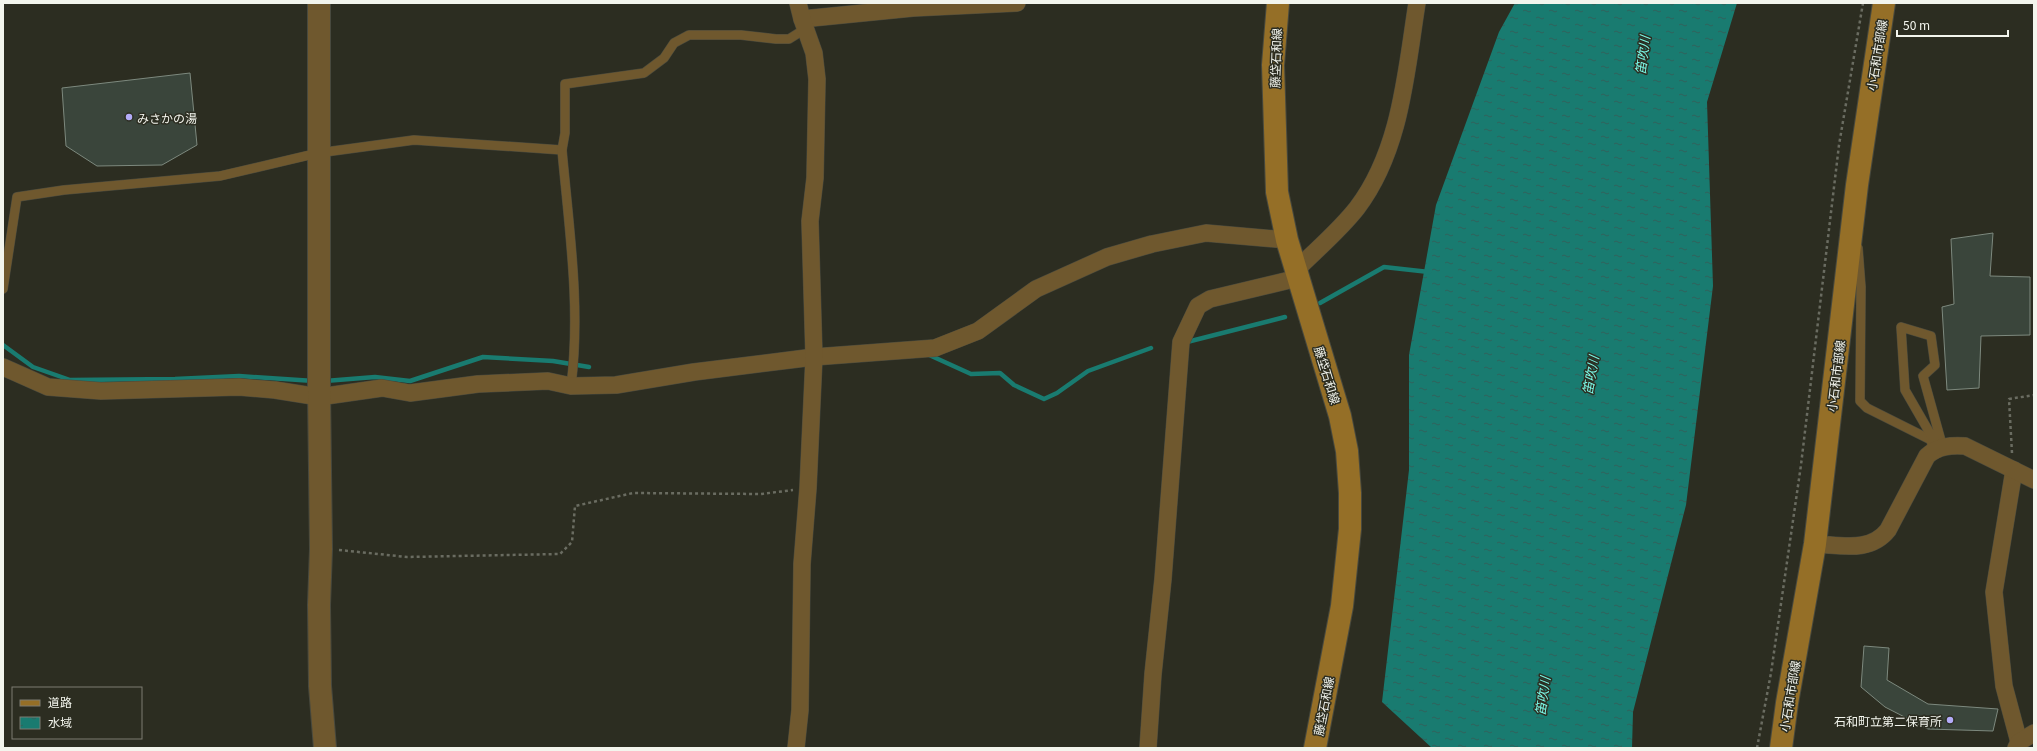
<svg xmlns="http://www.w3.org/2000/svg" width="2037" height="751" viewBox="0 0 2037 751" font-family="Georgia,'Noto Sans JP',serif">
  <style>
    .water { fill: url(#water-ripples) }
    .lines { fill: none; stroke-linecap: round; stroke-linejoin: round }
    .stream { stroke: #197b70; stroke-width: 4.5 }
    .building { fill: #3a453b; stroke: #7d897e }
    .service-casing { stroke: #48493e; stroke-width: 10 }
    .minor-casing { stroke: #48493e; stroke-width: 18 }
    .tertiary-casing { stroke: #48493e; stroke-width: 24 }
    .secondary-casing { stroke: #48493e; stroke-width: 24 }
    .path { stroke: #6a6c61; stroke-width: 2.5; stroke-dasharray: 3 3; stroke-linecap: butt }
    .service { stroke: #6f582e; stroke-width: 9 }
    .minor { stroke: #6f582e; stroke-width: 17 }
    .tertiary { stroke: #6f582e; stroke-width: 22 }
    .secondary { stroke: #956f27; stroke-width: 22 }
    .poi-dot { fill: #b3acf9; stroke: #2c2d21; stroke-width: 1.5 }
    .labels { text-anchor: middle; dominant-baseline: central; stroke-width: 3; stroke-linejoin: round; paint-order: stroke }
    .street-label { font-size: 12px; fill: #f3f5ed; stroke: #2c2d21 }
    .poi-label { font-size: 12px; fill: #f3f5ed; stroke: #2c2d21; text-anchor: start }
    .water-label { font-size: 13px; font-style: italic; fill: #7cfcea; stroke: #2c2d21 }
  </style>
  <defs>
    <pattern id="water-ripples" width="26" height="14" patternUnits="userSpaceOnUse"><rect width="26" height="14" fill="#197b70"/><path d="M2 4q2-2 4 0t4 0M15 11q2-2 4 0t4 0" fill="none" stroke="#31625c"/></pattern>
  </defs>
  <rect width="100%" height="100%" fill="#2c2d21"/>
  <polygon class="water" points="1515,3 1737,3 1707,102 1713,286 1686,505 1633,712 1632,748 1432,748 1382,702 1409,470 1409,355 1436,205 1499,32"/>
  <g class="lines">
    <g class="stream">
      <polyline points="1320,303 1384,267 1429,272"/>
      <polyline points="1187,342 1285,317"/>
      <polyline points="3,345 33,367 70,380 175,379 239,376 314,381"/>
      <polyline points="927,354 971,374 1000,373 1014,385 1044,399 1057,393 1088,371 1151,348"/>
      <polyline points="325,381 375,377 410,381 483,357 553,361 589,367"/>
    </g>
  </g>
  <g class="building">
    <polygon points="190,73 197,145 162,165 97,166 66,146 62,88"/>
    <polygon points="1993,233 1990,276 2030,277 2030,335 1981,336 1979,388 1947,390 1942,307 1954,304 1951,239"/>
    <polygon points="1864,646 1889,648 1887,680 1928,704 1998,709 1993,731 1928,729 1885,707 1861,687"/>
  </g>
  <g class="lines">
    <g class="service-casing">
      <g id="service">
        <polyline points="1858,248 1861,287 1860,401 1867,408 1931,440 1932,445"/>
        <polyline points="3,289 17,197 64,190 220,176 318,153 414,140 562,150"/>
        <path d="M571 386C581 308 569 228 562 150L565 133V84L644 73 664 58 674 43 689 35H741L776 39H789L805 29"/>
        <polyline points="1939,449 1905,390 1901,327 1931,336 1935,365 1923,376 1943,448"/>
      </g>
    </g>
    <g class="minor-casing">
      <g id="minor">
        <polyline points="802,19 913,8 1017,3"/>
        <path d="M1295 271C1316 250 1339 231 1357 208 1401 150 1406 72 1417 3"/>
        <polyline points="3,367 48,387 101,391 239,387 275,390 319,397 382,388 410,393 478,384 548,381 571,386 616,385 694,372 814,357 935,348 978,331 1036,289 1107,257 1152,244 1206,233 1287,240"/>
        <polyline points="2014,470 1994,592 2004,686 2019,742"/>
        <path d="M1815 544C1841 545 1870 553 1888 530L1927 456C1938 446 1951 445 1965 446L2034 480"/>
        <polyline points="796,748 800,710 802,564 808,488 814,357 810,221 815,178 817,79 814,53 802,19 798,3"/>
        <polyline points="1148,748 1153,674 1163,579 1181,342 1198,306 1210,299 1298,278"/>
        <polyline points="2016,748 2019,742 2034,733"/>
      </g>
    </g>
    <g class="tertiary-casing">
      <polyline id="tertiary" points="319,3 319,391 321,549 319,605 320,686 325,748"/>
    </g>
    <g class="secondary-casing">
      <g id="secondary">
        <polyline points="1278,3 1273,65 1277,192 1287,240 1340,416 1347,451 1350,493 1350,529 1342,606 1315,748"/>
        <polyline points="1781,748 1787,703 1815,544 1857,185 1884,3"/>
      </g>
    </g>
    <g class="path">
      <polyline points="2012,453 2009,399 2034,395"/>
      <polyline points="339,550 407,557 560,554 572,542 575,506 633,493 761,494 793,490"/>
      <polyline points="1757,748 1771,673 1801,465 1839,145 1863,3"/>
    </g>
    <use href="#service" class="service"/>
    <use href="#minor" class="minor"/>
    <use href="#tertiary" class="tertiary"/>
    <use href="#secondary" class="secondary"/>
  </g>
  <g class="poi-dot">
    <circle cx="129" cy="117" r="4"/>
    <circle cx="1950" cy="720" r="4"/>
  </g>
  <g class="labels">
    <g class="street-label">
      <text transform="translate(1876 55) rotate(-81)">小石和市部線</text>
      <text transform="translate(1275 58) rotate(-88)">藤垈石和線</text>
      <text transform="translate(1328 375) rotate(73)">藤垈石和線</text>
      <text transform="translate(1835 376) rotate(-83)">小石和市部線</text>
      <text transform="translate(1789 696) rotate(-81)">小石和市部線</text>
      <text transform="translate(1323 706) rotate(-79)">藤垈石和線</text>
    </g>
    <g class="poi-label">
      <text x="137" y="117">みさかの湯</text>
      <text x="1942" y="720" text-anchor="end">石和町立第二保育所</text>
    </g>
    <g class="water-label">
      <text transform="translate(1642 55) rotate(-83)">笛吹川</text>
      <text transform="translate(1590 375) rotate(-80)">笛吹川</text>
      <text transform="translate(1542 696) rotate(-82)">笛吹川</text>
    </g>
  </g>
  <rect width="2037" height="751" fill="none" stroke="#f3f5ed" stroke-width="8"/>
  <rect x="12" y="687" width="130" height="52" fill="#2c2d21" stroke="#7c7d73"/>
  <rect x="20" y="700" width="20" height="6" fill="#956f27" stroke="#7c7d73"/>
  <text x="48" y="707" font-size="12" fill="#f3f5ed">道路</text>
  <rect x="20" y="717" width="20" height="12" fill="url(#water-ripples)" stroke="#7c7d73"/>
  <text x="48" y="727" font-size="12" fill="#f3f5ed">水域</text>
  <path d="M1897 30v6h111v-6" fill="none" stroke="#f3f5ed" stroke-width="2"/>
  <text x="1903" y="30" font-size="12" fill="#f3f5ed" stroke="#2c2d21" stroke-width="3" paint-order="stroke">50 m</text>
</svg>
